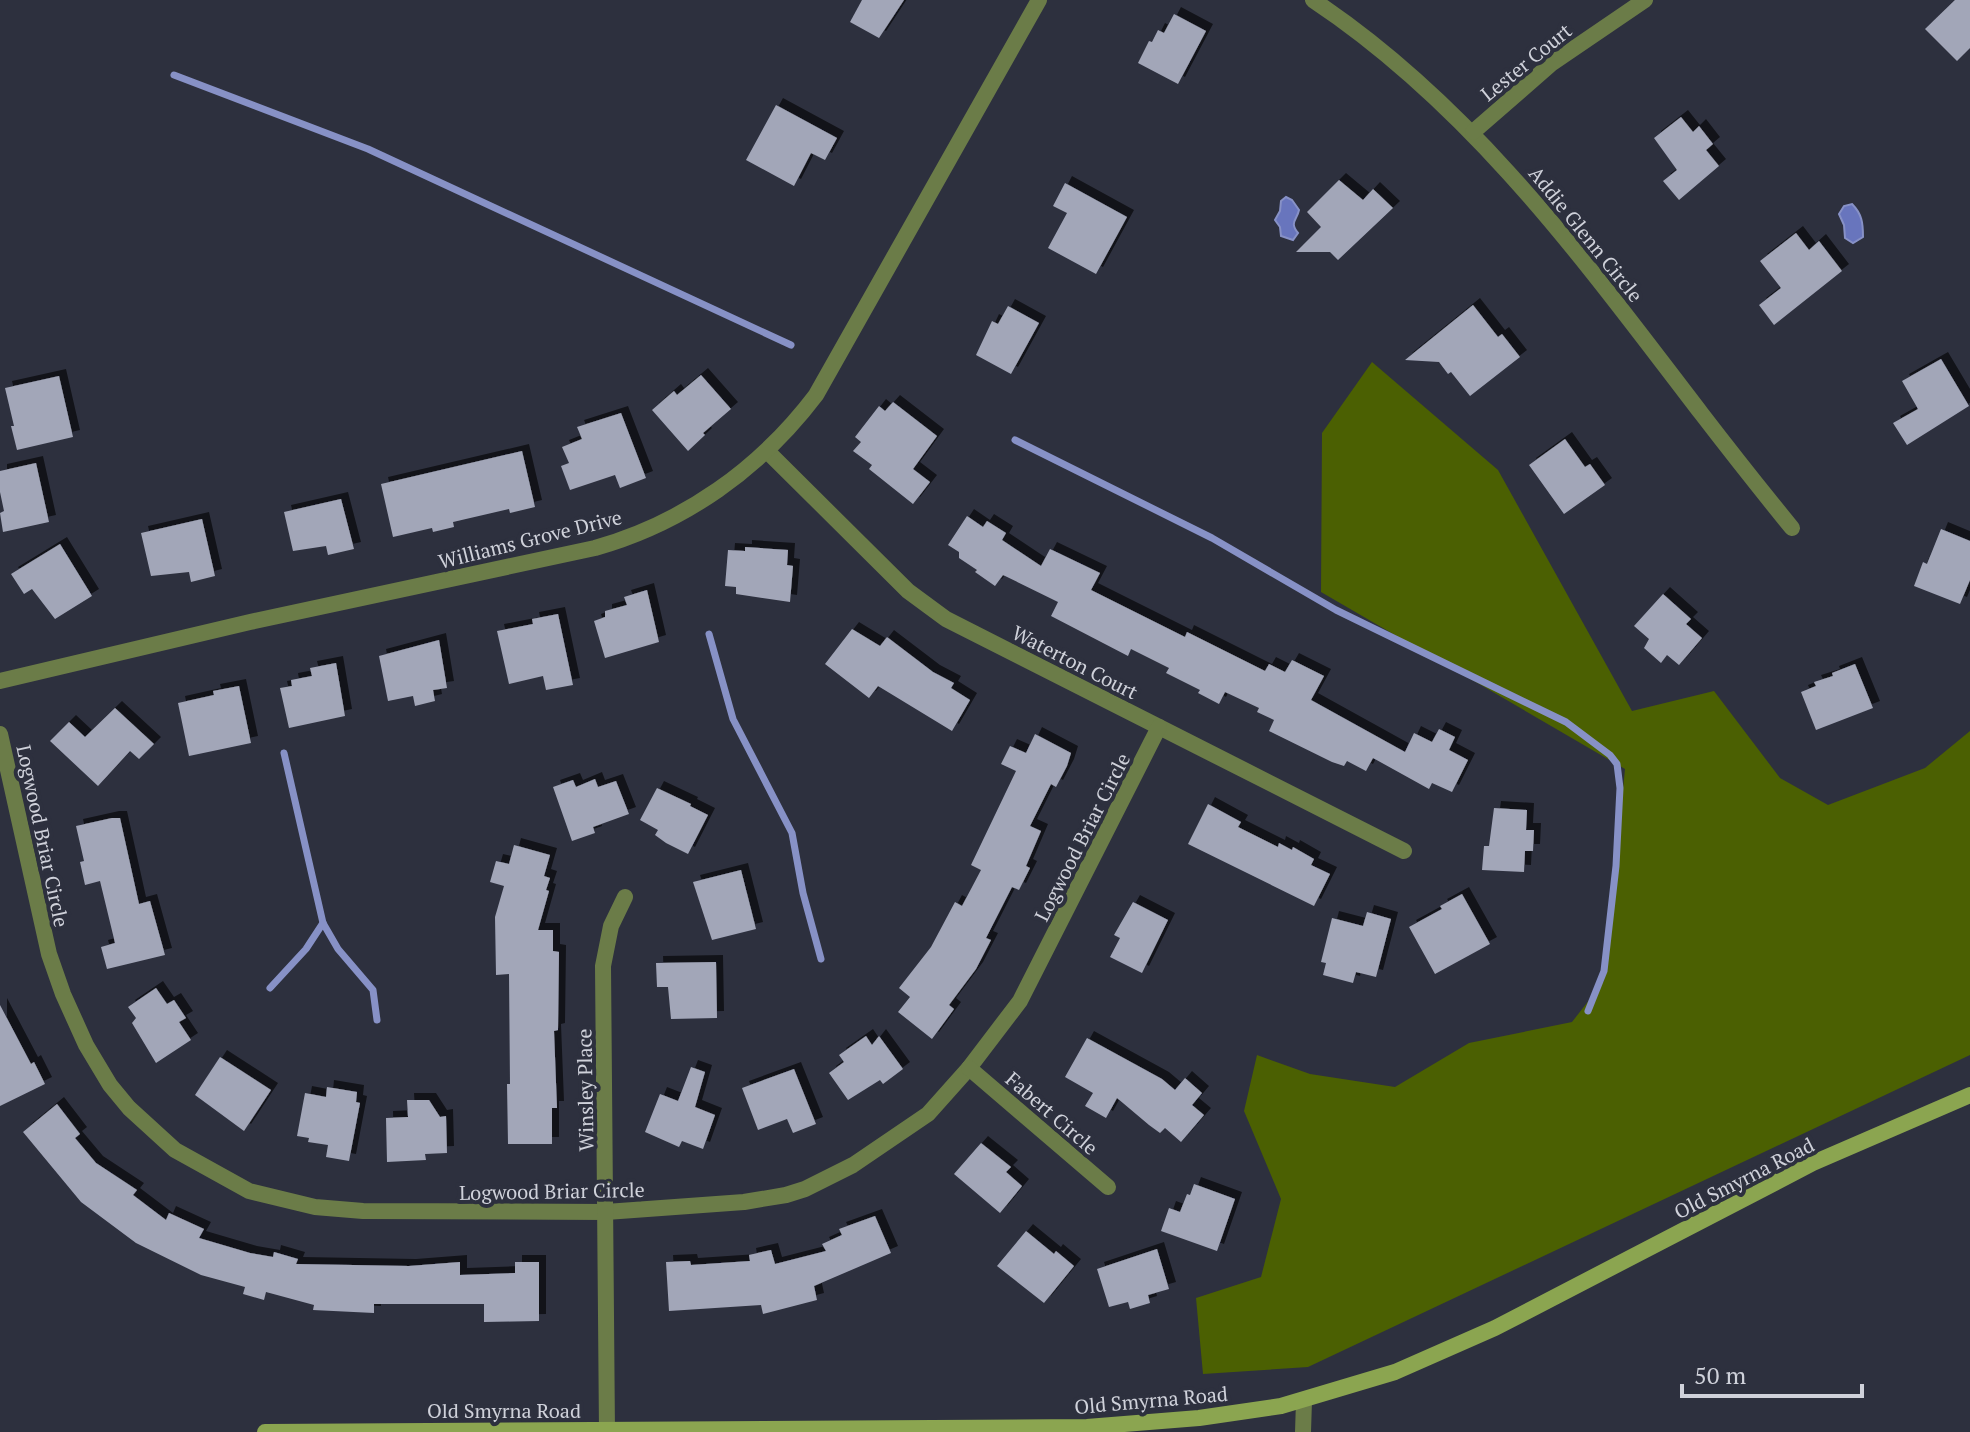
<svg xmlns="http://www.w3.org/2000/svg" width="1970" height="1432" viewBox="0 0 1970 1432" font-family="'PT Serif',serif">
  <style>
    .forest { fill: #4b6002 }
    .water { fill: #6875bd; stroke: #8791c6; stroke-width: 2 }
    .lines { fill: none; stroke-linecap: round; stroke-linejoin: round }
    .stream { stroke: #8791c6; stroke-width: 7 }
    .building { fill: #a2a6b8; filter: url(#shadow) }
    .street { stroke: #6b7c48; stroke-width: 16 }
    .secondary { stroke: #8ba550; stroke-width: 16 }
    .labels { text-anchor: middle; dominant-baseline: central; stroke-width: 8; stroke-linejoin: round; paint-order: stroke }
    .street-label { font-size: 20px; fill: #cfd1da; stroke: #2d303e }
  </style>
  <defs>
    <filter id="shadow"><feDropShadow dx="7" dy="-7" stdDeviation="0" flood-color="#0009"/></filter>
  </defs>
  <rect width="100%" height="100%" fill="#2d303e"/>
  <polygon class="forest" points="1372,362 1498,470 1632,711 1714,691 1780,778 1828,805 1925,768 1970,731 1970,1055 1308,1367 1203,1374 1196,1298 1261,1277 1281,1199 1244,1111 1257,1055 1310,1074 1395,1087 1469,1043 1572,1022 1604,981 1625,769 1321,592 1322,433"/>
  <g class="water">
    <path d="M1286 197 1292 200 1299 210C1297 220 1289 222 1298 233L1293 240 1281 236 1280 227 1275 220 1280 211 1281 201Z"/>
    <path d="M1852 204C1862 214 1863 223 1863 237L1853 243 1845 238 1844 225 1839 214 1844 206Z"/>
  </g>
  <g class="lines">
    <g class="stream">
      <polyline points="174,75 368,149 791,345"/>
      <polyline points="1015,440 1212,538 1336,610 1566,722 1610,755 1617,764 1620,788 1616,866 1604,971 1588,1011"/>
      <polyline points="709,634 733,719 792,833 803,893 821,959"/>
      <polyline points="284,753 323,923 338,949 373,990 377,1020"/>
      <polyline points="270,988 306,949 323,923"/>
    </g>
  </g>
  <g class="building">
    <polygon points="862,0 904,0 879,38 850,22"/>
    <polygon points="1955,0 1970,0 1970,48 1957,61 1925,29"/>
    <polygon points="1174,14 1206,31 1178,84 1138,63 1149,41 1152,42 1158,30 1164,33"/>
    <polygon points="776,105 837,138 825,160 811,153 794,186 746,160"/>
    <polygon points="1681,117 1693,132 1699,126 1713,144 1706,150 1719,166 1679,200 1663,181 1677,170 1654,138"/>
    <polygon points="1339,180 1363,200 1373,189 1393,208 1338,260 1330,252 1296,252 1321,227 1307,212"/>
    <polygon points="1065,183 1127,217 1096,274 1048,248 1067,213 1053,206"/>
    <polygon points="1796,233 1809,250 1819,241 1842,271 1774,325 1759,305 1781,288 1760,261"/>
    <polygon points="1473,305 1498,337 1502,334 1520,357 1470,396 1451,372 1448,374 1439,362 1405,360"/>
    <polygon points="1008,306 1039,323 1011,374 976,355 992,321 998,324"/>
    <polygon points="1941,359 1969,406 1907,445 1893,423 1918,409 1902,381"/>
    <polygon points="701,375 731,409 703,433 705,435 688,451 652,410 674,391 677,395"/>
    <polygon points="59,376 73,437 17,450 11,426 14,426 5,388"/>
    <polygon points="893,402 937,436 913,469 930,482 913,504 869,469 872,465 853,451 861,442 855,437 879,406 885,411"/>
    <polygon points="621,413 646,478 620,488 615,475 570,490 561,466 569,463 562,447 582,439 577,427"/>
    <polygon points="1565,439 1585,467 1590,464 1605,485 1564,514 1529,465"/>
    <polygon points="522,451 535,507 510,513 509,509 453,522 454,527 433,532 432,528 393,537 381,484"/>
    <polygon points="36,463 49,522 3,532 0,513 4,511 0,492 0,471"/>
    <polygon points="341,499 354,549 328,555 326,546 293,551 284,512"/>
    <polygon points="967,516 983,527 987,521 1006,533 1002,540 1041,566 1050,549 1100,573 1091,590 1185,637 1187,632 1265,671 1269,664 1285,672 1292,660 1324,676 1311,700 1405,752 1414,733 1432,742 1439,729 1455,737 1449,750 1468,760 1452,792 1432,783 1429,789 1373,758 1366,771 1347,761 1344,766 1332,762 1269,731 1274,720 1257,712 1259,708 1225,692 1219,704 1198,693 1200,690 1166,673 1169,668 1131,649 1128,656 1051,616 1058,602 1003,575 995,586 975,572 977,570 959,558 959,552 948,545"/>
    <polygon points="202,519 215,576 191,582 189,572 151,576 141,533"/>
    <polygon points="1941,529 1970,541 1970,580 1960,604 1914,586 1923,562 1927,564"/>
    <polygon points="60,544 92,596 55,619 32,589 24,594 11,574"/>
    <polygon points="745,547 788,550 787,565 793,566 790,602 736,594 736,587 725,586 728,550 745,551"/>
    <polygon points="647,590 659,642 605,658 594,621 605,617 605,611 627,605 624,597"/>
    <polygon points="1663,594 1691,619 1686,624 1702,638 1679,665 1667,655 1661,663 1644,648 1649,639 1634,626"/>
    <polygon points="558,614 573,685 546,690 543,676 509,684 497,631 533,624 532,619"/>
    <polygon points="852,629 880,646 887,637 933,672 954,683 951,688 970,700 952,731 878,686 869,698 825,664"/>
    <polygon points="439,640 447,688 433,690 435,701 415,706 413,696 388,701 379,656"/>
    <polygon points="336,663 345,716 289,728 280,688 292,686 291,680 312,676 310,668"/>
    <polygon points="1855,664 1873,708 1816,730 1801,692 1816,686 1814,682 1833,676 1832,673"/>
    <polygon points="239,686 251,743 189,756 178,703 214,695 213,691"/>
    <polygon points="115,708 154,744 139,759 130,751 98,786 50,741 69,722 85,737"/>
    <polygon points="1035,734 1071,753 1067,766 1056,787 1051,784 1030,826 1041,831 1026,866 1030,868 1019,890 1012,887 986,938 991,940 976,969 949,1005 954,1009 932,1039 898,1012 910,997 899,988 931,947 955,902 962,906 981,870 971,865 1016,771 1001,764 1010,746 1026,753"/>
    <polygon points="595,779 598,787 616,781 629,814 593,827 595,833 572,841 553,787 573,780 576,787"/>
    <polygon points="657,788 691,804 690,806 708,815 688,854 666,843 655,835 658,830 640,820"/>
    <polygon points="1208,804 1241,822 1238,827 1278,847 1279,843 1292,850 1293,847 1314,859 1311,865 1330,874 1314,906 1188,844"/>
    <polygon points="1494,808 1527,810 1526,830 1534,830 1533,851 1525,851 1524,872 1482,870 1484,846 1489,846"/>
    <polygon points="112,818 120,818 139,904 150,901 165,955 107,969 101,947 115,943 100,881 85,885 80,862 84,861 76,826"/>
    <polygon points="514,845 550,855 544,876 550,878 546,890 549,891 538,930 553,930 553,951 559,952 558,1030 554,1031 557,1108 552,1108 552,1144 508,1144 507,1084 510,1084 509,974 496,975 495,917 504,886 490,882 496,861 509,864"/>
    <polygon points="741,870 756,929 712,940 693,882"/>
    <polygon points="1462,894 1490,944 1435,974 1409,927 1442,909 1440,906"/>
    <polygon points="1133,902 1168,920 1142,973 1110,957 1120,938 1114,935"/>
    <polygon points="1367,912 1391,919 1376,977 1356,972 1353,983 1323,975 1326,963 1321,962 1332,918 1363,926"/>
    <polygon points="716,962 717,1018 671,1019 668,987 657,987 656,963"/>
    <polygon points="156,988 167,1004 174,1000 186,1018 179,1022 191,1040 156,1063 132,1023 136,1018 128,1007"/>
    <polygon points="0,1005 31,1064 34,1062 45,1084 0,1106"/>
    <polygon points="866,1036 872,1045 879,1036 903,1069 883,1084 880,1080 848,1100 829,1073 844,1062 839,1055"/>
    <polygon points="1087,1038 1162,1079 1175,1090 1185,1078 1202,1093 1192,1105 1204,1115 1181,1142 1165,1128 1160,1133 1149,1125 1117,1098 1106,1118 1085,1106 1093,1093 1065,1077"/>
    <polygon points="220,1057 271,1090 244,1131 195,1095"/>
    <polygon points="691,1067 705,1072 695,1107 715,1115 703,1149 682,1141 679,1147 645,1132 660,1094 678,1101"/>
    <polygon points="794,1069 816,1124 793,1133 787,1119 758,1130 742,1088"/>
    <polygon points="327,1087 357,1092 356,1102 360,1103 349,1161 326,1157 328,1145 308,1142 309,1138 297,1136 305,1093 326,1097"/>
    <polygon points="407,1100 429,1100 440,1117 446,1116 447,1153 425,1154 426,1160 387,1162 386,1118 408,1117"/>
    <polygon points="57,1104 80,1134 75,1138 96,1163 137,1190 133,1195 166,1220 169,1213 204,1229 199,1238 250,1253 273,1257 274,1252 298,1259 296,1264 409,1266 460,1262 460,1275 515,1273 515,1262 539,1262 539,1321 484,1322 484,1304 374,1304 374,1313 313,1310 314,1305 266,1292 264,1300 243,1294 245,1287 201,1275 136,1243 81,1202 23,1132"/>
    <polygon points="981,1143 1011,1167 1006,1172 1022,1186 1000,1213 954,1174"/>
    <polygon points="1194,1184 1235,1199 1217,1251 1161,1231 1169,1208 1180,1212 1187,1194 1190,1195"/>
    <polygon points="875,1216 891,1253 814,1286 817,1300 763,1314 761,1305 669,1311 666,1262 690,1261 691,1265 750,1261 749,1255 771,1250 775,1264 826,1251 822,1244 842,1235 839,1229"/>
    <polygon points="1026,1231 1054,1254 1056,1251 1074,1266 1044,1303 997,1266"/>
    <polygon points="1157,1249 1169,1289 1148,1295 1150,1303 1130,1309 1128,1302 1109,1307 1097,1269"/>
  </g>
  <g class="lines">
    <g class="street">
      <path d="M1313 0C1474 107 1586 263 1701 413 1731 452 1761 490 1792 528"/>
      <polyline points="1473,132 1551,64 1645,0"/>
      <polyline points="768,452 908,591 946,619 1404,851"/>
      <path d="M0 681 250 622 595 548C684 523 760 469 816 395L1039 0"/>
      <polyline points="0,734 49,954 63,994 86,1045 110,1085 129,1108 175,1150 249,1191 315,1207 363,1211 606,1212 744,1202 786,1195 805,1189 853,1165 928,1114 969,1068 1020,1001 1159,727"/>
      <polyline points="969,1068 1108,1187"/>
      <polyline points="607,1432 603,966 611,926 625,897"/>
      <polyline points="1303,1432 1304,1401"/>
    </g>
    <polyline class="secondary" points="265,1432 1087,1427 1199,1418 1281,1406 1395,1372 1495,1328 1813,1163 1970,1095"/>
  </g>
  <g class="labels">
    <g class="street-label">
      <text transform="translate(1526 62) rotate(-39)">Lester Court</text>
      <text transform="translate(1586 234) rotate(51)">Addie Glenn Circle</text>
      <text transform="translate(530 539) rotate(-14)">Williams Grove Drive</text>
      <text transform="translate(1075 662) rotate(27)">Waterton Court</text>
      <text transform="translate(43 836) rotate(78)">Logwood Briar Circle</text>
      <text transform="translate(1082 837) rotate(-63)">Logwood Briar Circle</text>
      <text transform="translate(585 1090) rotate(-91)">Winsley Place</text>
      <text transform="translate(1052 1113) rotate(41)">Fabert Circle</text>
      <text transform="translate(1744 1178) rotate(-27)">Old Smyrna Road</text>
      <text transform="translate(552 1191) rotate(-1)">Logwood Briar Circle</text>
      <text transform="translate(1151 1400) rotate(-5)">Old Smyrna Road</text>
      <text x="504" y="1410">Old Smyrna Road</text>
    </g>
  </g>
  <path d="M1682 1384v12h180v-12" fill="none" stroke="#cfd1da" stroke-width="4"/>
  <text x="1694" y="1384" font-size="24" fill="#cfd1da" stroke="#2d303e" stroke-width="6" paint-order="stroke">50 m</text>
</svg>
